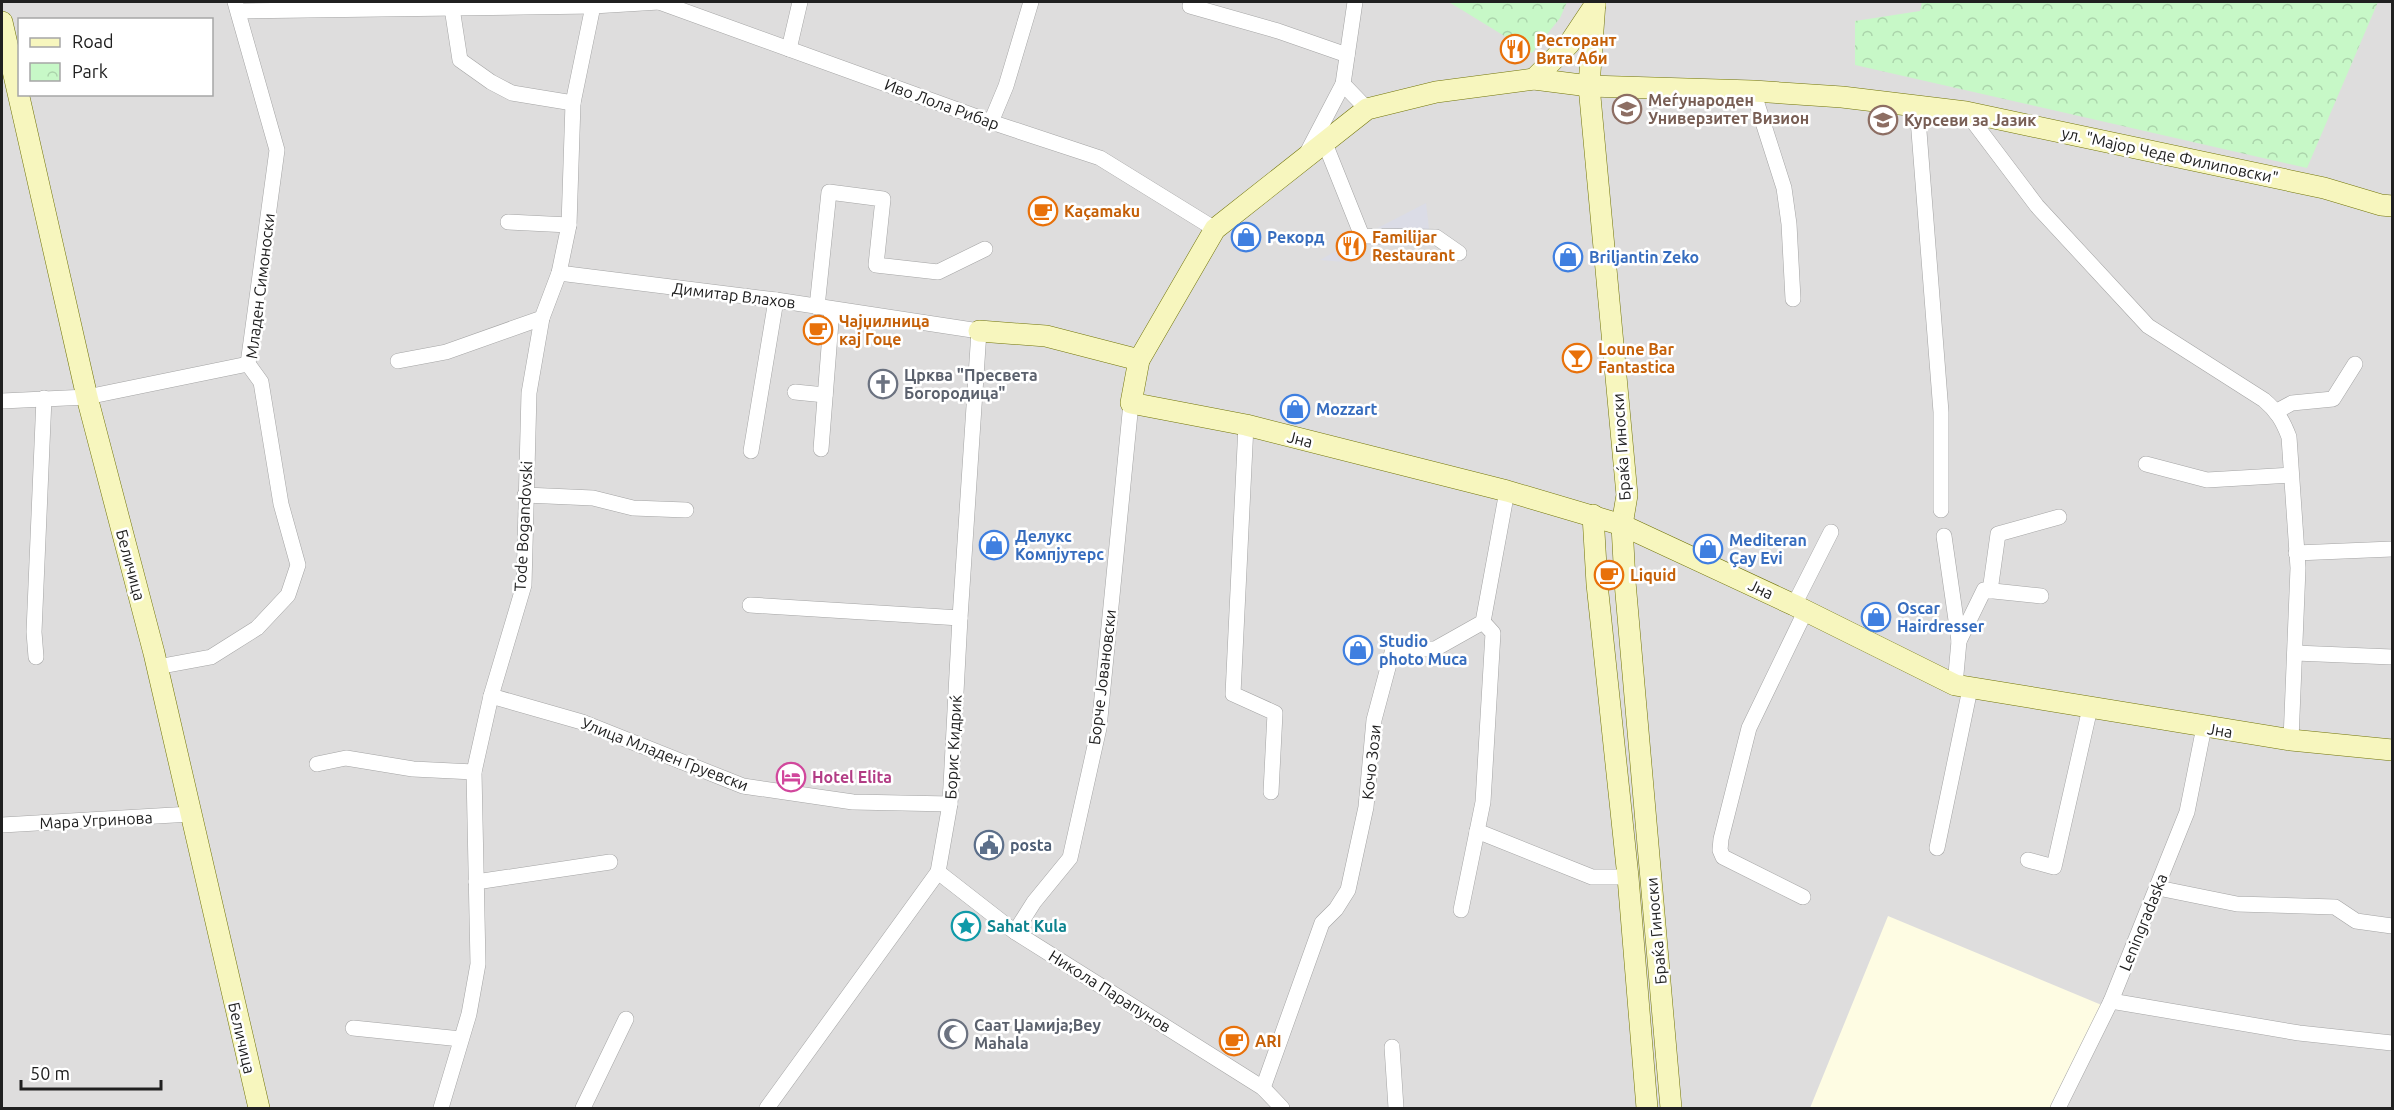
<svg xmlns="http://www.w3.org/2000/svg" width="2394" height="1110" viewBox="0 0 2394 1110" font-family="Ubuntu,sans-serif">
  <style>
    .residential { fill: #dedddd; fill-rule: evenodd }
    .education { fill: #fefce3 }
    .park { fill: url(#park-crowns) }
    .plaza { fill: #dbdce6 }
    .lines { fill: none; stroke-linecap: round; stroke-linejoin: round }
    .street-casing { stroke: #a4a4a4; stroke-width: 16 }
    .secondary-casing { stroke: #727509; stroke-width: 22 }
    .street { stroke: #fff; stroke-width: 15 }
    .secondary { stroke: #f7f6be; stroke-width: 21 }
    .labels { text-anchor: middle; dominant-baseline: central; stroke-width: 5; stroke-linejoin: round; paint-order: stroke }
    .food-label { font-size: 16px; font-weight: bold; fill: #c56008; stroke: #fff; text-anchor: start }
    .education-label { font-size: 16px; font-weight: bold; fill: #785e54; stroke: #fff; text-anchor: start }
    .street-label { font-size: 16px; fill: #202020; stroke: #fff }
    .shop-label { font-size: 16px; font-weight: bold; fill: #366cbe; stroke: #fff; text-anchor: start }
    .worship-label { font-size: 16px; font-weight: bold; fill: #5b616d; stroke: #fff; text-anchor: start }
    .hotel-label { font-size: 16px; font-weight: bold; fill: #b23c85; stroke: #fff; text-anchor: start }
    .service-label { font-size: 16px; font-weight: bold; fill: #4e5e75; stroke: #fff; text-anchor: start }
    .culture-label { font-size: 16px; font-weight: bold; fill: #0d838f; stroke: #fff; text-anchor: start }
  </style>
  <defs>
    <pattern id="park-crowns" width="20" height="18" patternUnits="userSpaceOnUse" patternTransform="scale(1.5)"><rect width="20" height="18" fill="#c7f8c7"/><path d="M2 6a3 3 0 1 1 6 0M12 15a3 3 0 1 1 6 0" fill="none" stroke="#abd4ab"/></pattern>
  </defs>
  <rect width="100%" height="100%" fill="#f0ece7"/>
  <path class="residential" d="M2 2H2392V1108H2ZM20 20H212V94H20Z"/>
  <polygon class="education" points="1888,916 2104,1006 2051,1108 1810,1108"/>
  <g class="park">
    <polygon points="1449,2 1567,2 1560,18 1532,53"/>
    <polygon points="1922,2 2378,2 2307,168 1855,65 1855,21 1920,11"/>
  </g>
  <polygon class="plaza" points="1426,203 1431,246 1359,245 1356,263 1320,260 1362,236"/>
  <g class="lines">
    <g class="street-casing">
      <g id="street">
        <polyline points="659,2 991,122 1100,158 1215,229"/>
        <polyline points="1190,6 1278,31 1347,55"/>
        <polyline points="452,8 460,60 491,82 512,93 573,103"/>
        <polyline points="239,11 593,6"/>
        <polyline points="789,49 800,2"/>
        <polyline points="1343,84 1367,109"/>
        <polyline points="1753,91 1784,188 1789,224 1793,299"/>
        <polyline points="1917,106 1941,412 1941,510"/>
        <path d="M1966 112 2037 206 2148 326 2264 400C2277 411 2283 421 2289 437L2298 568 2291 740"/>
        <polyline points="991,122 1006,86 1031,2"/>
        <polyline points="1324,141 1362,236 1436,237 1459,253"/>
        <polyline points="1308,151 1343,84 1355,2"/>
        <polyline points="508,222 569,225"/>
        <polyline points="559,273 776,300 979,331 960,618 950,804 938,872 767,1108"/>
        <polyline points="817,307 829,192 883,199 876,265 938,272 985,249"/>
        <polyline points="398,361 446,352 542,318"/>
        <polyline points="795,392 825,395"/>
        <polyline points="2,401 87,397 248,364"/>
        <polyline points="2277,411 2292,403 2333,399 2355,364"/>
        <polyline points="1246,425 1233,694 1275,713 1271,792"/>
        <polyline points="821,449 832,309"/>
        <polyline points="751,451 776,300"/>
        <polyline points="2146,464 2207,480 2291,475"/>
        <polyline points="525,495 593,498 633,508 686,510"/>
        <polyline points="1944,536 1959,641 1955,685"/>
        <polyline points="2296,553 2392,549"/>
        <polyline points="1990,591 1998,534 2059,517"/>
        <polyline points="750,605 960,618"/>
        <polyline points="1794,605 1831,532"/>
        <polyline points="1959,641 1984,590 2041,596"/>
        <polyline points="2295,653 2392,657"/>
        <polyline points="36,657 34,632 44,398"/>
        <polyline points="157,667 211,657 257,628 288,595 298,565 281,504 261,382 248,364 277,150 235,2"/>
        <polyline points="491,696 582,722 743,786 853,802 950,804"/>
        <polyline points="317,764 346,758 413,769 474,772"/>
        <polyline points="2,825 191,814"/>
        <polyline points="1477,831 1592,877 1628,877"/>
        <polyline points="1937,848 1970,689"/>
        <polyline points="2028,860 2054,867 2090,708"/>
        <polyline points="938,872 1015,932 1263,1088 1282,1108"/>
        <polyline points="476,882 610,862"/>
        <polyline points="2158,888 2237,904 2335,907 2356,921 2392,926"/>
        <polyline points="1803,897 1723,857 1720,850 1721,839 1749,728 1805,612"/>
        <polyline points="1461,910 1483,802 1493,633 1483,622"/>
        <polyline points="1015,932 1034,902 1070,858 1099,728 1131,403"/>
        <polyline points="2111,1001 2299,1033 2392,1043"/>
        <polyline points="353,1028 461,1039"/>
        <polyline points="1392,1047 1396,1108"/>
        <polyline points="1263,1088 1322,923 1336,909 1348,890 1366,807 1374,720 1393,649 1435,649 1483,622 1507,491"/>
        <polyline points="441,1108 469,1014 478,964 474,772 491,696 524,585 529,393 542,318 559,273 569,225 573,103 593,6 659,2"/>
        <polyline points="583,1108 626,1019"/>
        <polyline points="2058,1108 2111,1001 2187,812 2204,727"/>
      </g>
    </g>
    <g class="secondary-casing">
      <g id="secondary">
        <polyline points="1595,2 1589,86 1627,495 1622,525 1625,582 1671,1108"/>
        <polyline points="2,22 87,397 154,653 259,1108"/>
        <polyline points="1534,79 1569,44 1595,5"/>
        <polyline points="2392,206 2381,205 2324,188 1966,112 1842,97 1753,91 1589,86 1534,79 1436,92 1367,109 1215,229 1139,360 1131,403 1246,425 1507,491 1622,525 1794,605 1955,685 2291,740 2392,750"/>
        <polyline points="979,331 1046,336 1139,360"/>
        <polyline points="1593,515 1597,584 1628,877 1647,1108"/>
      </g>
    </g>
    <use href="#street" class="street"/>
    <use href="#secondary" class="secondary"/>
  </g>
  <defs>
    <g id="restaurant-ring" transform="scale(1.5)"><circle r="9.5" fill="#fff" stroke="#e8710a" stroke-width="1.5"/><path d="M-5-6h1v4h1v-4h1v4h1v-4h1v5L-1.5 .5V6h-2V.5L-5-1ZM5-6V6H3V1.5H1.5Q1.5-4 5-6Z" fill="#e8710a"/></g>
    <g id="school-ring" transform="scale(1.5)"><circle r="9.5" fill="#fff" stroke="#8d6e63" stroke-width="1.5"/><path d="M0-5L7-2L0 1L-7-2ZM-4 1L0 2.5L4 1V4Q0 6-4 4Z" fill="#8d6e63"/></g>
    <g id="cafe-ring" transform="scale(1.5)"><circle r="9.5" fill="#fff" stroke="#e8710a" stroke-width="1.5"/><path d="M-5.5-4.5H6V0H3Q3 3.5 0 3.5H-2.5Q-5.5 3.5-5.5 0ZM3-3.2v2h1.7v-2ZM-6 4.5H4V6H-6Z" fill="#e8710a"/></g>
    <g id="shop-ring" transform="scale(1.5)"><circle r="9.5" fill="#fff" stroke="#3f7fe0" stroke-width="1.5"/><path d="M-5-2.5h2.3a2.7 3.5 0 0 1 5.4 0H5L5.5 6h-11ZM-1.5-2.5h3a1.5 2.3 0 0 0-3 0Z" fill="#3f7fe0"/></g>
    <g id="bar-ring" transform="scale(1.5)"><circle r="9.5" fill="#fff" stroke="#e8710a" stroke-width="1.5"/><path d="M-6-5H6L.8 .8V4.5H3.5V6h-7V4.5H-.8V.8Z" fill="#e8710a"/></g>
    <g id="church-ring" transform="scale(1.5)"><circle r="9.5" fill="#fff" stroke="#6b7280" stroke-width="1.5"/><path d="M-1.2-6h2.4v3.5h3.3v2.4h-3.3V6h-2.4V-.1h-3.3v-2.4h3.3Z" fill="#6b7280"/></g>
    <g id="hotel-ring" transform="scale(1.5)"><circle r="9.5" fill="#fff" stroke="#d1479c" stroke-width="1.5"/><path d="M-6-4.5h1.5V1H6V5H4.5V3h-9V5H-6ZM-4 0a1.8 1.8 0 1 1 3.6 0ZM.5 0V-2.5h3Q6-2.5 6 0Z" fill="#d1479c"/></g>
    <g id="civic-ring" transform="scale(1.5)"><circle r="9.5" fill="#fff" stroke="#5c6f8a" stroke-width="1.5"/><path d="M-.6-6.5H3V-4.5H.6V-3L4-1V1h2V6H-6V1h2V-1L-.6-3ZM-1.2 2.5V6h2.4V2.5Z" fill="#5c6f8a"/></g>
    <g id="sight-ring" transform="scale(1.5)"><circle r="9.5" fill="#fff" stroke="#0f9aa8" stroke-width="1.5"/><path d="M0-6L1.8-2.2L6-1.7L2.9 1.2L3.7 5.4L0 3.3L-3.7 5.4L-2.9 1.2L-6-1.7L-1.8-2.2Z" fill="#0f9aa8"/></g>
    <g id="mosque-ring" transform="scale(1.5)"><circle r="9.5" fill="#fff" stroke="#6b7280" stroke-width="1.5"/><path d="M3.5-4.9A6 6 0 1 0 3.5 4.9A5 5 0 1 1 3.5-4.9Z" fill="#6b7280"/></g>
  </defs>
  <g fill-rule="evenodd">
    <use href="#restaurant-ring" x="1515" y="49"/>
    <use href="#school-ring" x="1627" y="109"/>
    <use href="#school-ring" x="1883" y="120"/>
    <use href="#cafe-ring" x="1043" y="211"/>
    <use href="#shop-ring" x="1246" y="237"/>
    <use href="#restaurant-ring" x="1351" y="246"/>
    <use href="#shop-ring" x="1568" y="257"/>
    <use href="#cafe-ring" x="818" y="330"/>
    <use href="#bar-ring" x="1577" y="358"/>
    <use href="#church-ring" x="883" y="384"/>
    <use href="#shop-ring" x="1295" y="409"/>
    <use href="#shop-ring" x="994" y="545"/>
    <use href="#shop-ring" x="1708" y="549"/>
    <use href="#cafe-ring" x="1609" y="575"/>
    <use href="#shop-ring" x="1876" y="617"/>
    <use href="#shop-ring" x="1358" y="650"/>
    <use href="#hotel-ring" x="791" y="777"/>
    <use href="#civic-ring" x="989" y="845"/>
    <use href="#sight-ring" x="966" y="926"/>
    <use href="#mosque-ring" x="953" y="1034"/>
    <use href="#cafe-ring" x="1234" y="1041"/>
  </g>
  <g class="labels">
    <g class="food-label">
      <text x="1536" y="40">Ресторант<tspan x="1536" dy="18">Вита Аби</tspan></text>
      <text x="1064" y="211">Kaçamaku</text>
      <text x="1372" y="237">Familijar<tspan x="1372" dy="18">Restaurant</tspan></text>
      <text x="839" y="321">Чајџилница<tspan x="839" dy="18">кај Гоце</tspan></text>
      <text x="1598" y="349">Loune Bar<tspan x="1598" dy="18">Fantastica</tspan></text>
      <text x="1630" y="575">Liquid</text>
      <text x="1255" y="1041">ARI</text>
    </g>
    <g class="education-label">
      <text x="1648" y="100">Меѓународен<tspan x="1648" dy="18">Универзитет Визион</tspan></text>
      <text x="1904" y="120">Курсеви за Јазик</text>
    </g>
    <g class="street-label">
      <text transform="translate(942 104) rotate(20)">Иво Лола Рибар</text>
      <text transform="translate(2170 155) rotate(12)">ул. "Мајор Чеде Филиповски"</text>
      <text transform="translate(260 286) rotate(-83)">Младен Симоноски</text>
      <text transform="translate(734 295) rotate(7)">Димитар Влахов</text>
      <text transform="translate(1300 439) rotate(14)">Јна</text>
      <text transform="translate(1621 447) rotate(-94)">Браќа Гиноски</text>
      <text transform="translate(523 526) rotate(-87)">Tode Bogandovski</text>
      <text transform="translate(131 565) rotate(75)">Беличица</text>
      <text transform="translate(1761 589) rotate(25)">Јна</text>
      <text transform="translate(1102 677) rotate(-83)">Борче Јовановски</text>
      <text transform="translate(2220 730) rotate(9)">Јна</text>
      <text transform="translate(953 747) rotate(-87)">Борис Кидриќ</text>
      <text transform="translate(665 754) rotate(21)">Улица Младен Груевски</text>
      <text transform="translate(1371 762) rotate(-84)">Кочо Зози</text>
      <text transform="translate(96 820) rotate(-3)">Мара Угринова</text>
      <text transform="translate(2143 922) rotate(-68)">Leningradaska</text>
      <text transform="translate(1656 931) rotate(-95)">Браќа Гиноски</text>
      <text transform="translate(1110 991) rotate(32)">Никола Парапунов</text>
      <text transform="translate(242 1038) rotate(77)">Беличица</text>
    </g>
    <g class="shop-label">
      <text x="1267" y="237">Рекорд</text>
      <text x="1589" y="257">Briljantin Zeko</text>
      <text x="1316" y="409">Mozzart</text>
      <text x="1015" y="536">Делукс<tspan x="1015" dy="18">Компјутерс</tspan></text>
      <text x="1729" y="540">Mediteran<tspan x="1729" dy="18">Çay Evi</tspan></text>
      <text x="1897" y="608">Oscar<tspan x="1897" dy="18">Hairdresser</tspan></text>
      <text x="1379" y="641">Studio<tspan x="1379" dy="18">photo Muca</tspan></text>
    </g>
    <g class="worship-label">
      <text x="904" y="375">Црква "Пресвета<tspan x="904" dy="18">Богородица"</tspan></text>
      <text x="974" y="1025">Саат Џамија;Bey<tspan x="974" dy="18">Mahala</tspan></text>
    </g>
    <g class="hotel-label">
      <text x="812" y="777">Hotel Elita</text>
    </g>
    <g class="service-label">
      <text x="1010" y="845">posta</text>
    </g>
    <g class="culture-label">
      <text x="987" y="926">Sahat Kula</text>
    </g>
  </g>
  <rect width="2394" height="1110" fill="none" stroke="#202020" stroke-width="6"/>
  <rect x="18" y="18" width="195" height="78" fill="#ffffff" stroke="#a6a6a6" stroke-width="1.5"/>
  <rect x="30" y="38" width="30" height="9" fill="#f7f6be" stroke="#a6a6a6" stroke-width="1.5"/>
  <text x="72" y="48" font-size="18" fill="#202020">Road</text>
  <rect x="30" y="63" width="30" height="18" fill="url(#park-crowns)" stroke="#a6a6a6" stroke-width="1.5"/>
  <text x="72" y="78" font-size="18" fill="#202020">Park</text>
  <path d="M21 1080v9h140v-9" fill="none" stroke="#202020" stroke-width="3"/>
  <text x="30" y="1080" font-size="18" fill="#202020" stroke="#ffffff" stroke-width="4.5" paint-order="stroke">50 m</text>
</svg>
